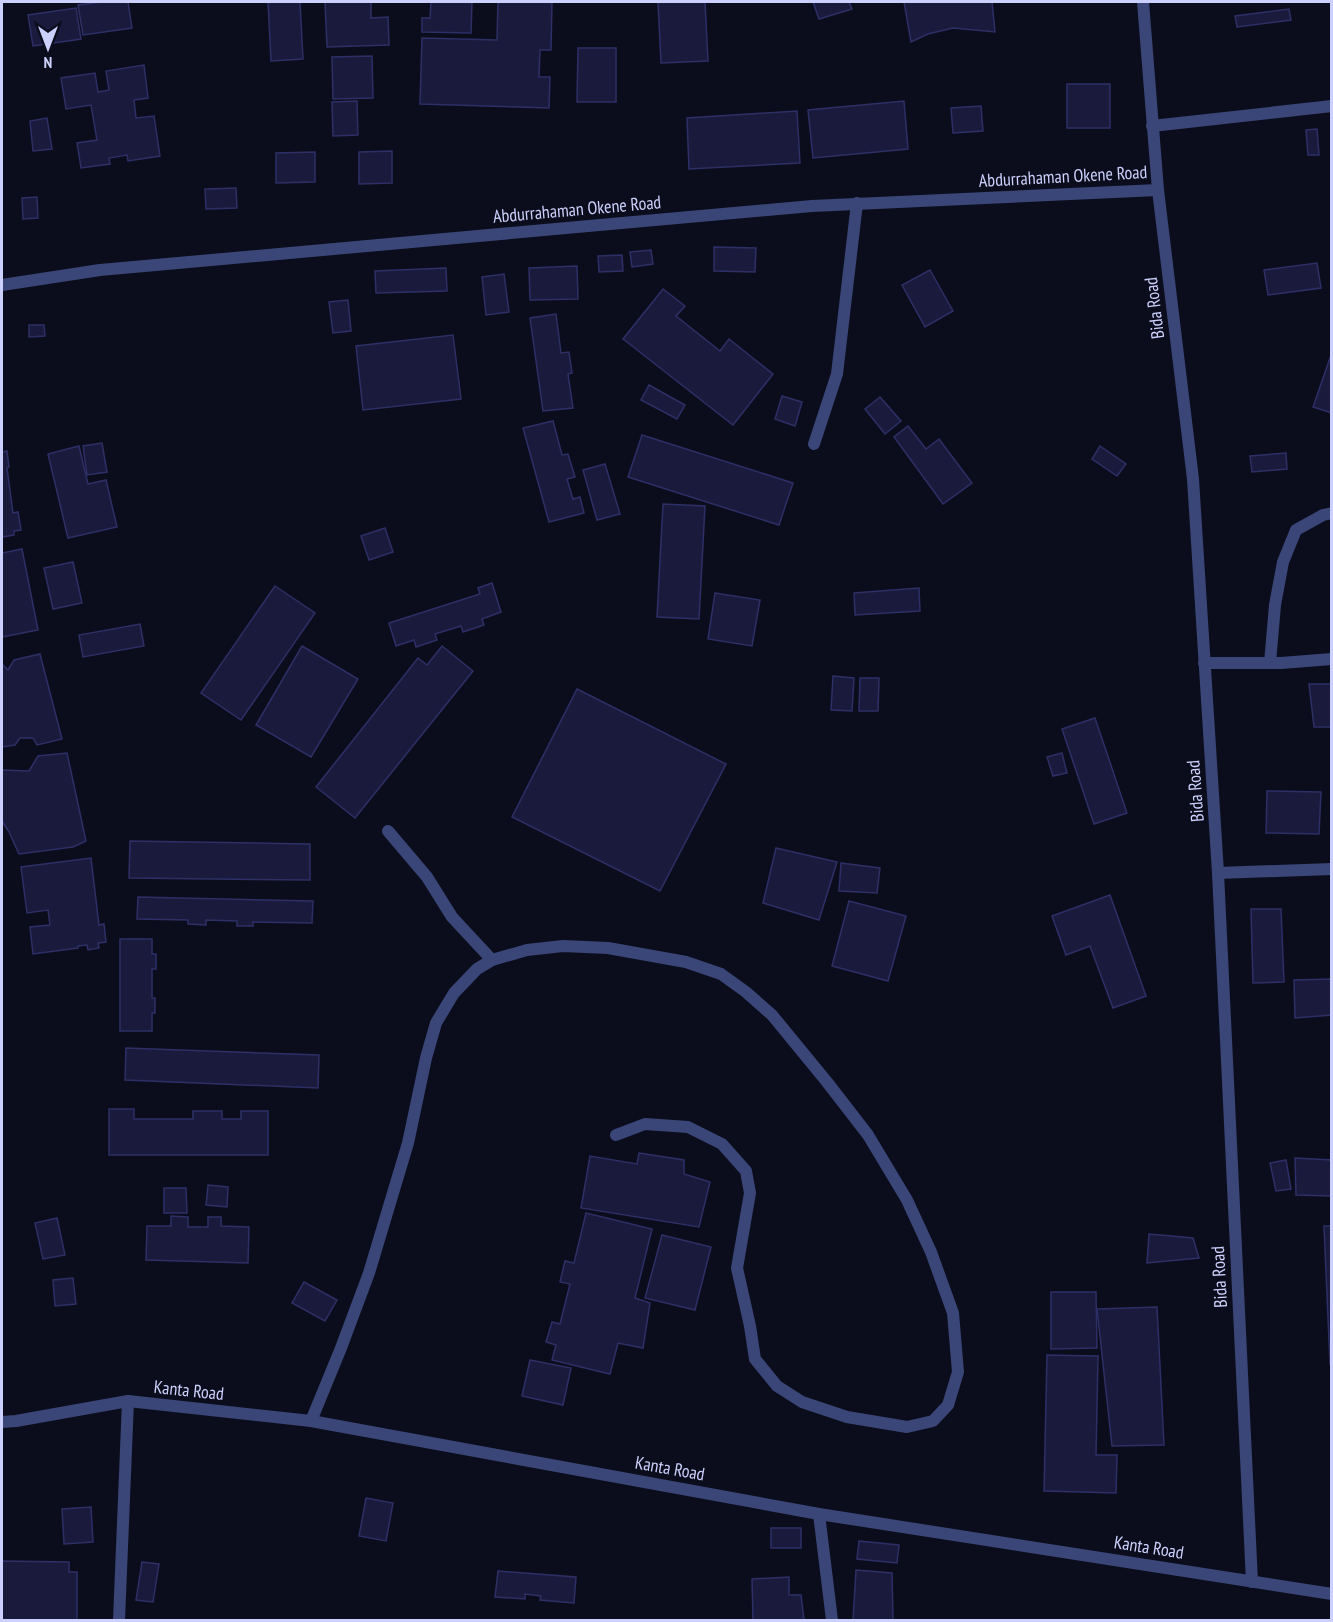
<svg xmlns="http://www.w3.org/2000/svg" width="1333" height="1622" viewBox="0 0 1333 1622" font-family="'PT Sans Narrow',sans-serif">
  <style>
    .building { fill: #1a1b3c; stroke: #2d2f66; stroke-width: 1.5 }
    .lines { fill: none; stroke-linecap: round; stroke-linejoin: round }
    .service { stroke: #3a4678; stroke-width: 12 }
    .minor { stroke: #3a4678; stroke-width: 12 }
    .labels { text-anchor: middle; dominant-baseline: central; stroke-width: 5; stroke-linejoin: round; paint-order: stroke }
    .street-label { font-size: 18px; fill: #cbd0fc; stroke: #0c0d1c }
  </style>
  <rect width="100%" height="100%" fill="#0c0d1c"/>
  <g class="building">
    <polygon points="102,2 128,2 132,28 83,35 78,5"/>
    <polygon points="268,2 300,2 303,59 271,61"/>
    <polygon points="325,2 371,2 371,18 388,17 389,45 327,47"/>
    <polygon points="431,2 472,2 471,33 422,32 422,18 430,18"/>
    <polygon points="498,2 552,2 551,50 540,50 539,77 550,77 549,108 420,104 422,38 497,40"/>
    <polygon points="658,2 705,2 708,61 661,63"/>
    <polygon points="813,2 849,2 852,9 819,19"/>
    <polygon points="904,2 992,2 995,32 953,28 928,34 911,42"/>
    <polygon points="76,8 81,39 33,46 28,15"/>
    <polygon points="1289,9 1291,20 1237,27 1235,16"/>
    <polygon points="578,48 616,48 616,102 577,102"/>
    <polygon points="372,56 373,98 333,99 332,57"/>
    <polygon points="144,65 148,98 134,100 136,118 154,116 160,156 128,161 127,155 109,158 110,164 81,168 77,143 97,140 91,105 66,109 61,78 95,73 98,92 109,90 106,71"/>
    <rect x="1067" y="84" width="43" height="44"/>
    <polygon points="357,101 358,135 333,136 332,102"/>
    <polygon points="904,101 908,149 813,158 808,110"/>
    <polygon points="981,106 983,131 953,133 951,108"/>
    <polygon points="797,111 800,163 689,169 687,118"/>
    <polygon points="47,118 52,149 33,151 30,121"/>
    <polygon points="1317,129 1319,155 1308,155 1306,130"/>
    <polygon points="392,151 392,183 359,184 359,152"/>
    <polygon points="315,152 315,182 276,183 276,153"/>
    <polygon points="236,188 237,208 206,209 205,189"/>
    <polygon points="37,197 38,218 23,219 22,198"/>
    <polygon points="714,247 756,248 755,272 714,271"/>
    <polygon points="651,250 653,264 632,267 630,252"/>
    <polygon points="622,255 623,271 599,272 598,256"/>
    <polygon points="1317,263 1321,288 1268,295 1264,270"/>
    <polygon points="577,266 578,299 530,300 529,268"/>
    <polygon points="446,268 447,291 376,293 375,271"/>
    <polygon points="930,270 953,311 925,327 902,285"/>
    <polygon points="504,274 509,312 486,315 482,277"/>
    <polygon points="663,289 685,306 676,316 720,351 729,339 773,374 733,425 623,339"/>
    <polygon points="348,300 351,331 333,333 329,302"/>
    <polygon points="556,314 561,353 569,352 572,373 568,374 573,408 543,411 530,318"/>
    <polygon points="29,325 44,325 45,336 29,337"/>
    <polygon points="453,335 461,399 363,410 356,346"/>
    <polygon points="1331,355 1332,355 1332,413 1313,407"/>
    <polygon points="649,385 685,405 677,419 641,400"/>
    <polygon points="782,396 802,402 795,426 775,419"/>
    <polygon points="880,397 901,421 885,434 865,409"/>
    <polygon points="553,421 562,455 568,454 575,477 567,479 573,499 580,497 584,513 549,522 523,428"/>
    <polygon points="908,426 926,449 939,439 972,483 943,504 894,437"/>
    <polygon points="642,435 793,483 779,525 628,477"/>
    <polygon points="102,443 107,472 87,475 83,446"/>
    <polygon points="79,446 88,484 106,480 117,527 68,538 48,454"/>
    <polygon points="1100,446 1126,464 1117,476 1092,459"/>
    <polygon points="7,451 9,467 7,468 13,513 18,512 21,530 14,531 14,535 2,537 2,452"/>
    <polygon points="1286,453 1287,469 1252,472 1250,456"/>
    <polygon points="605,464 620,514 597,520 583,470"/>
    <polygon points="663,504 705,506 699,619 657,617"/>
    <polygon points="385,528 393,552 369,560 361,536"/>
    <polygon points="22,549 38,630 2,637 2,553"/>
    <polygon points="73,562 82,603 53,609 44,568"/>
    <polygon points="492,583 501,612 482,619 484,625 463,632 461,626 435,634 437,640 416,647 414,640 396,646 389,623 480,594 478,588"/>
    <polygon points="275,586 315,613 241,720 201,693"/>
    <polygon points="919,588 920,611 855,615 854,593"/>
    <polygon points="715,593 760,600 752,646 708,639"/>
    <polygon points="140,624 144,646 83,657 79,635"/>
    <polygon points="302,646 358,679 311,757 256,725"/>
    <polygon points="442,646 473,671 355,818 316,787 418,658 427,665"/>
    <polygon points="40,654 62,739 37,745 33,738 20,738 15,745 2,747 2,664 8,670 14,660"/>
    <polygon points="833,676 854,678 852,711 831,710"/>
    <polygon points="860,678 879,678 878,711 859,711"/>
    <polygon points="1309,684 1332,684 1332,727 1314,727"/>
    <polygon points="577,689 726,764 660,891 512,817"/>
    <polygon points="1095,718 1127,813 1094,824 1062,729"/>
    <polygon points="67,753 86,841 73,847 19,854 9,832 2,821 2,770 29,771 38,756"/>
    <polygon points="1062,753 1067,773 1053,776 1047,757"/>
    <polygon points="1267,791 1321,792 1319,834 1266,833"/>
    <polygon points="130,841 310,844 310,880 129,878"/>
    <polygon points="776,848 837,862 819,920 763,903"/>
    <polygon points="91,858 99,925 104,924 106,942 98,943 99,948 88,950 87,945 78,946 78,948 33,954 30,927 50,925 48,910 27,913 21,867"/>
    <polygon points="841,863 880,868 877,893 839,891"/>
    <polygon points="1110,895 1146,996 1113,1008 1090,946 1066,955 1052,916"/>
    <polygon points="138,897 313,901 312,923 253,922 253,926 237,926 237,921 206,920 206,925 188,924 188,920 137,919"/>
    <polygon points="849,901 906,916 888,981 832,966"/>
    <polygon points="1251,909 1281,909 1284,982 1253,983"/>
    <polygon points="120,939 152,939 152,954 156,954 156,969 152,969 152,998 155,998 155,1013 152,1013 152,1031 120,1031"/>
    <polygon points="1332,979 1332,1015 1295,1018 1294,980"/>
    <polygon points="126,1048 319,1055 318,1088 125,1080"/>
    <polygon points="109,1109 134,1109 134,1119 193,1119 193,1111 222,1111 222,1119 241,1119 241,1111 268,1111 268,1155 109,1155"/>
    <polygon points="639,1153 684,1160 684,1174 710,1182 699,1227 581,1208 590,1156 637,1164"/>
    <polygon points="1295,1158 1332,1160 1332,1196 1296,1195"/>
    <polygon points="1286,1160 1291,1189 1276,1191 1270,1163"/>
    <polygon points="208,1185 228,1187 227,1207 206,1205"/>
    <polygon points="164,1188 186,1188 187,1213 164,1213"/>
    <polygon points="586,1213 652,1229 635,1298 650,1303 643,1348 618,1343 610,1374 552,1360 556,1345 546,1342 552,1322 560,1324 570,1284 560,1282 565,1261 574,1263"/>
    <polygon points="171,1216 188,1217 188,1227 208,1227 208,1217 221,1217 221,1226 249,1227 248,1263 146,1260 147,1226 171,1226"/>
    <polygon points="57,1218 65,1255 43,1259 35,1223"/>
    <polygon points="1324,1226 1332,1226 1332,1363 1330,1364"/>
    <polygon points="1149,1234 1193,1238 1199,1258 1147,1263"/>
    <polygon points="662,1235 711,1247 695,1310 645,1298"/>
    <polygon points="73,1278 76,1304 55,1306 53,1280"/>
    <polygon points="304,1282 337,1300 325,1321 292,1303"/>
    <polygon points="1051,1292 1096,1292 1097,1348 1051,1349"/>
    <polygon points="1157,1307 1164,1445 1112,1446 1097,1309"/>
    <polygon points="1047,1355 1098,1356 1096,1455 1117,1455 1116,1493 1044,1491"/>
    <polygon points="530,1360 571,1368 563,1405 522,1396"/>
    <polygon points="366,1498 393,1503 386,1541 359,1536"/>
    <polygon points="91,1507 93,1542 64,1544 62,1509"/>
    <rect x="771" y="1528" width="30" height="20"/>
    <polygon points="859,1541 899,1545 897,1563 857,1559"/>
    <polygon points="2,1561 69,1562 69,1572 77,1572 77,1620 2,1620"/>
    <polygon points="142,1562 159,1564 153,1602 136,1600"/>
    <polygon points="856,1570 892,1573 893,1620 853,1620"/>
    <polygon points="498,1571 576,1577 574,1603 540,1600 541,1596 525,1594 525,1599 495,1597"/>
    <polygon points="789,1577 789,1595 801,1595 804,1620 753,1620 752,1579"/>
  </g>
  <g class="lines">
    <g class="service">
      <polyline points="1204,663 1281,663 1332,659"/>
      <polyline points="1270,663 1275,605 1283,562 1296,530 1323,515 1332,513"/>
      <polyline points="388,831 427,877 452,917 492,960"/>
      <polyline points="311,1421 341,1348 369,1273 408,1143 426,1058 436,1023 454,993 477,969 492,960 527,950 563,946 608,948 686,962 721,974 746,992 772,1015 827,1082 868,1135 907,1200 931,1252 953,1313 958,1372 948,1405 933,1421 907,1427 847,1417 802,1402 777,1386 755,1359 750,1326 737,1268 750,1193 746,1171 722,1144 688,1127 645,1124 616,1135"/>
      <polyline points="119,1620 128,1401"/>
    </g>
    <g class="minor">
      <polyline points="1143,2 1158,190 1193,479 1218,873 1252,1582"/>
      <polyline points="1152,126 1332,106"/>
      <polyline points="2,285 100,270 812,206 1158,190"/>
      <polyline points="814,444 837,374 857,203"/>
      <polyline points="1218,873 1332,869"/>
      <polyline points="2,1422 16,1421 128,1401 311,1421 819,1514 1332,1594"/>
      <polyline points="819,1514 832,1620"/>
    </g>
  </g>
  <g class="labels">
    <g class="street-label">
      <text transform="translate(1063 176) rotate(-3)">Abdurrahaman Okene Road</text>
      <text transform="translate(577 209) rotate(-5)">Abdurrahaman Okene Road</text>
      <text transform="translate(1154 308) rotate(-97)">Bida Road</text>
      <text transform="translate(1195 791) rotate(-94)">Bida Road</text>
      <text transform="translate(1219 1277) rotate(-93)">Bida Road</text>
      <text transform="translate(189 1390) rotate(6)">Kanta Road</text>
      <text transform="translate(670 1468) rotate(10)">Kanta Road</text>
      <text transform="translate(1149 1547) rotate(9)">Kanta Road</text>
    </g>
  </g>
  <rect width="1333" height="1622" fill="none" stroke="#cbd0fc" stroke-width="6"/>
  <g transform="translate(48 48) rotate(180)" stroke="#0c0d1c" stroke-width="4.5" paint-order="stroke">
  <path d="M0-4.5L10 22L0 15L-10 22Z" fill="#cbd0fc"/>
  <text y="-9" font-size="16" font-weight="bold" text-anchor="middle" fill="#cbd0fc">N</text>
  </g>
</svg>
